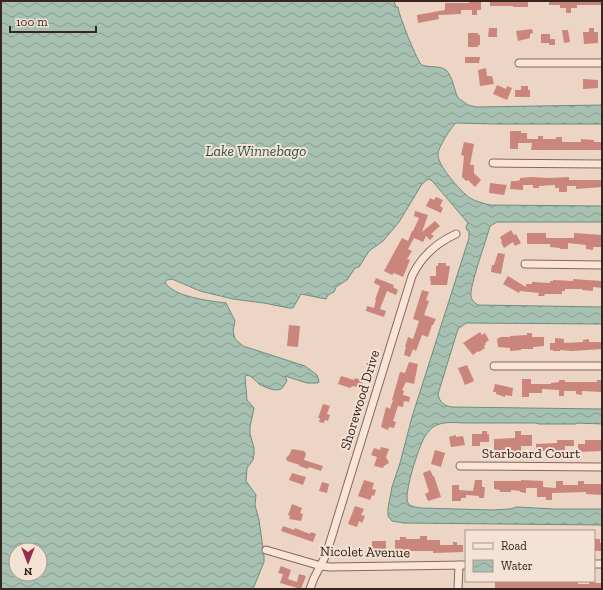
<svg xmlns="http://www.w3.org/2000/svg" width="603" height="590" viewBox="0 0 603 590" font-family="'Zilla Slab',serif">
  <style>
    .water { fill: url(#water-waves); stroke: #6d8e7c; fill-rule: evenodd }
    .building { fill: #ca857c }
    .lines { fill: none; stroke-linecap: round; stroke-linejoin: round }
    .minor-casing { stroke: #87665c; stroke-width: 9 }
    .minor { stroke: #f8e5d8; stroke-width: 7 }
    .labels { text-anchor: middle; dominant-baseline: central; stroke-width: 4; stroke-linejoin: round; paint-order: stroke }
    .street-label { font-size: 14px; fill: #38241f; stroke: #f4e2d4 }
    .water-label { font-size: 15px; font-style: italic; fill: #2f5748; stroke: #f4e2d4 }
  </style>
  <defs>
    <pattern id="water-waves" width="16" height="10" patternUnits="userSpaceOnUse"><rect width="16" height="10" fill="#a6c0b1"/><path d="M0 5q4-4 8 0t8 0" fill="none" stroke="#889c8f"/></pattern>
  </defs>
  <rect width="100%" height="100%" fill="#edd5c5"/>
  <path class="water" d="M1 1H394L396 7H398C398 13 418 64 422 65 429 68 439 65 446 70 453 77 454 90 458 98L468 105 476 107 602 105V124H496L456 123C451 127 438 148 438 154 437 165 461 192 470 198 476 202 484 203 490 205L602 206V222H497L490 226C487 238 469 288 471 296 471 300 475 303 478 305L602 307V324L466 323 458 329 438 394C439 402 445 406 452 407L602 409V424L577 423 576 424H539L535 423C512 423 490 423 467 423 458 423 446 421 437 425 431 427 427 433 424 438 419 447 403 494 408 503 410 507 417 507 421 508L492 510 510 509 517 507 554 509H602V525L404 523 392 521 388 516V508L392 487 400 463 412 417 469 238V231L467 230 466 227 468 223 434 183 431 180 428 179 422 184 399 222 383 241 369 251 359 267 355 268 347 280 336 287 334 292 328 295 326 299 301 294 293 308H289L264 303 233 299 200 291 172 279 167 280 165 282C173 297 210 301 226 303L235 321 233 331 235 339 243 346 305 366 317 375 319 381 318 383H307L285 376 287 381C285 383 284 387 281 389 276 392 264 387 259 384 254 380 253 376 246 375L245 377 247 400 254 408 250 427V434L254 448V454L253 460 247 468 246 481 256 495 255 505 259 520 264 556V562L253 589H1ZM16 550H40V574H16Z"/>
  <g class="building">
    <polygon points="469,1 481,1 481,10 477,10 477,15 472,15 472,10 461,10 461,14 438,15 439,19 418,23 417,15 445,10 445,3 469,3"/>
    <polygon points="490,1 528,2 528,7 513,7 513,6 490,6"/>
    <polygon points="549,1 602,1 602,5 577,5 577,8 571,8 571,13 566,13 566,8 560,8 560,5 549,5"/>
    <polygon points="489,28 497,28 497,37 488,37"/>
    <polygon points="589,28 594,28 594,32 598,32 598,43 584,44 583,32 589,32"/>
    <polygon points="532,29 533,33 530,34 530,38 518,41 516,31"/>
    <polygon points="562,30 568,30 570,42 564,43"/>
    <polygon points="468,33 478,33 478,35 480,35 480,45 478,45 478,47 468,47"/>
    <polygon points="541,34 550,34 550,39 555,39 555,45 549,45 549,43 541,43"/>
    <polygon points="465,57 480,57 479,63 465,63"/>
    <polygon points="486,68 487,76 492,76 494,84 480,86 478,70"/>
    <polygon points="583,79 598,80 598,88 583,89"/>
    <polygon points="497,85 506,89 507,86 512,88 507,100 493,94"/>
    <polygon points="521,86 528,86 528,90 530,90 530,97 515,97 515,90 521,90"/>
    <polygon points="510,131 521,131 521,133 527,133 527,139 538,139 538,136 543,136 543,139 556,139 556,137 562,137 562,142 581,142 581,139 594,140 594,142 602,142 602,150 531,150 532,143 518,143 518,149 510,149"/>
    <polygon points="464,142 474,144 470,165 474,165 474,173 481,180 475,187 468,180 466,181 462,177 464,156 461,155"/>
    <polygon points="531,177 549,178 569,177 569,180 602,180 602,187 576,189 576,186 567,186 567,192 559,192 559,188 555,188 555,185 539,186 539,188 533,188 533,185 523,185 523,190 510,189 511,181 517,181 520,180 520,178"/>
    <polygon points="490,183 507,185 504,195 489,193"/>
    <polygon points="436,197 443,200 440,206 443,208 441,213 426,206 430,198 434,200"/>
    <polygon points="415,211 428,215 422,232 435,221 440,226 431,234 434,236 430,240 426,236 423,242 414,238 408,249 412,251 407,259 410,260 403,277 394,273 392,275 384,271 402,238 408,241 412,231 413,231 419,218 414,216"/>
    <polygon points="511,230 514,235 516,234 521,243 515,246 513,242 504,248 501,242 502,241 500,237"/>
    <polygon points="527,233 546,233 546,238 574,238 574,233 602,235 602,247 593,247 593,250 586,249 586,245 568,243 568,249 560,249 560,248 550,247 550,244 527,244"/>
    <polygon points="498,253 505,254 501,274 491,272 492,265 494,265"/>
    <polygon points="438,263 446,263 446,266 450,266 447,285 431,285 430,276 436,276 436,266 438,266"/>
    <polygon points="508,276 526,287 526,284 532,284 532,282 550,283 550,281 553,281 553,280 573,281 573,279 602,281 602,288 593,287 593,291 582,290 582,289 565,289 565,291 562,291 562,294 545,294 544,296 538,296 539,293 520,291 519,293 503,284"/>
    <polygon points="376,278 394,285 393,287 398,290 396,295 387,291 380,309 386,311 384,317 366,311 367,306 374,308 376,300 375,300 380,286 374,283"/>
    <polygon points="422,290 429,292 426,300 429,301 424,315 436,319 433,325 432,325 428,337 422,335 416,351 413,349 410,357 404,355 406,347 405,347 408,337 413,339 419,321 413,319"/>
    <polygon points="289,325 300,326 298,347 287,346"/>
    <polygon points="480,332 482,335 485,333 489,340 485,343 486,344 484,346 485,348 479,352 478,351 473,355 463,343"/>
    <polygon points="527,333 532,333 532,337 544,337 544,346 533,347 533,349 521,349 521,350 510,351 510,348 498,347 497,339 501,337 510,337 510,336 527,335"/>
    <polygon points="555,338 564,339 564,343 583,342 583,340 589,339 589,342 602,342 602,349 572,351 560,350 560,351 553,351 553,350 550,350 550,343 555,343"/>
    <polygon points="409,362 418,364 414,384 406,382 402,390 404,391 403,395 410,397 409,402 404,401 403,407 398,406 393,421 396,422 394,428 389,427 388,430 381,427 386,407 390,409 393,400 392,400 400,372 405,373"/>
    <polygon points="467,365 474,381 465,385 458,368"/>
    <polygon points="341,376 354,380 355,378 363,381 361,388 353,386 350,388 338,384"/>
    <polygon points="522,379 531,379 531,384 551,384 551,383 559,382 559,380 565,380 565,382 597,382 597,380 602,380 602,392 582,391 582,395 576,394 576,391 564,391 564,396 559,396 559,390 542,389 542,393 529,393 529,397 522,397"/>
    <polygon points="495,384 513,388 512,396 505,395 505,397 496,394 496,392 493,392"/>
    <polygon points="323,404 330,406 327,414 330,415 328,421 325,420 324,423 319,422 320,418 318,418"/>
    <polygon points="482,431 487,431 487,434 489,434 489,442 480,442 480,446 472,446 472,434 482,434"/>
    <polygon points="515,431 521,431 521,435 532,435 532,446 521,446 521,452 505,452 505,450 494,450 494,439 515,438"/>
    <polygon points="456,435 456,437 463,436 465,445 451,447 449,437"/>
    <polygon points="557,440 574,440 574,446 565,446 565,451 536,451 536,444 557,443"/>
    <polygon points="585,440 602,440 602,451 578,452 578,444 585,444"/>
    <polygon points="381,447 389,449 386,457 389,463 384,466 383,468 374,466 377,457 371,455 374,448 380,450"/>
    <polygon points="292,449 304,451 306,454 304,460 323,466 321,471 309,467 308,469 299,466 300,465 287,461 286,458 289,455"/>
    <polygon points="435,450 445,453 441,467 431,464"/>
    <polygon points="430,470 433,476 434,476 441,497 428,501 425,494 429,492 423,473"/>
    <polygon points="292,473 306,477 303,485 289,480"/>
    <polygon points="364,480 374,483 372,489 376,490 374,496 372,495 370,500 358,496"/>
    <polygon points="475,480 482,480 482,487 485,487 484,498 479,498 479,496 466,495 466,498 461,498 461,501 452,501 452,485 459,485 459,490 473,491"/>
    <polygon points="521,480 543,481 543,487 556,488 556,481 563,481 563,485 578,485 578,481 584,481 584,484 602,484 602,495 586,494 586,492 552,493 552,500 546,500 546,497 537,497 537,488 526,488 526,493 520,492 520,491 511,490 511,492 500,492 500,490 494,489 494,481 521,481"/>
    <polygon points="322,482 329,484 327,493 319,491"/>
    <polygon points="292,504 302,508 300,513 303,514 301,521 289,519 290,516 288,515"/>
    <polygon points="355,506 364,509 361,515 365,516 362,523 359,521 357,527 348,524"/>
    <polygon points="283,526 294,530 295,528 310,534 311,532 316,534 313,542 281,531"/>
    <polygon points="420,536 427,536 427,540 440,540 440,545 453,545 453,542 457,542 457,545 463,545 463,552 433,553 433,551 404,551 404,553 395,553 395,540 400,540 400,537 406,537 406,539 420,539"/>
    <polygon points="595,539 600,539 600,543 602,543 602,551 594,551"/>
    <rect x="372" y="541" width="14" height="10"/>
    <polygon points="281,566 291,570 288,579 297,582 299,574 306,576 301,589 280,583 283,574 278,573"/>
    <polygon points="495,582 578,582 578,584 589,584 589,582 595,582 595,583 602,583 602,589 495,589"/>
  </g>
  <g class="lines">
    <g class="minor-casing">
      <g id="minor">
        <polyline points="519,63 602,63"/>
        <polyline points="493,163 602,164"/>
        <polyline points="525,264 602,265"/>
        <polyline points="494,366 602,366"/>
        <polyline points="460,466 602,467"/>
        <polyline points="266,550 321,566 330,567 466,565"/>
        <polyline points="594,564 602,564"/>
        <path d="M310 589 314 578 326 555 412 276C421 257 436 243 456 234"/>
        <polyline points="458,589 459,565"/>
      </g>
    </g>
    <use href="#minor" class="minor"/>
  </g>
  <g class="labels">
    <g class="street-label">
      <text transform="translate(360 400) rotate(-73)">Shorewood Drive</text>
      <text x="531" y="453">Starboard Court</text>
      <text transform="translate(365 552) rotate(1)">Nicolet Avenue</text>
    </g>
    <g class="water-label">
      <text x="256" y="151">Lake Winnebago</text>
    </g>
  </g>
  <rect width="603" height="590" fill="none" stroke="#38241f" stroke-width="4"/>
  <rect x="465" y="530" width="130" height="52" fill="#f4e2d4" stroke="#a9968c"/>
  <rect x="473" y="543" width="20" height="6" fill="#f8e5d8" stroke="#a9968c"/>
  <text x="501" y="550" font-size="12" fill="#38241f">Road</text>
  <rect x="473" y="560" width="20" height="12" fill="url(#water-waves)" stroke="#a9968c"/>
  <text x="501" y="570" font-size="12" fill="#38241f">Water</text>
  <g transform="translate(28 562) rotate(180)"><circle r="19" fill="#f4e2d4" stroke="#a9968c"/>
  <path d="M0-3L7 15L0 10L-7 15Z" fill="#942d4d"/>
  <text y="-6" font-size="11" font-weight="bold" text-anchor="middle" fill="#38241f">N</text>
  </g>
  <path d="M10 26v6h86v-6" fill="none" stroke="#38241f" stroke-width="2"/>
  <text x="16" y="26" font-size="12" fill="#38241f" stroke="#f4e2d4" stroke-width="3" paint-order="stroke">100 m</text>
</svg>
